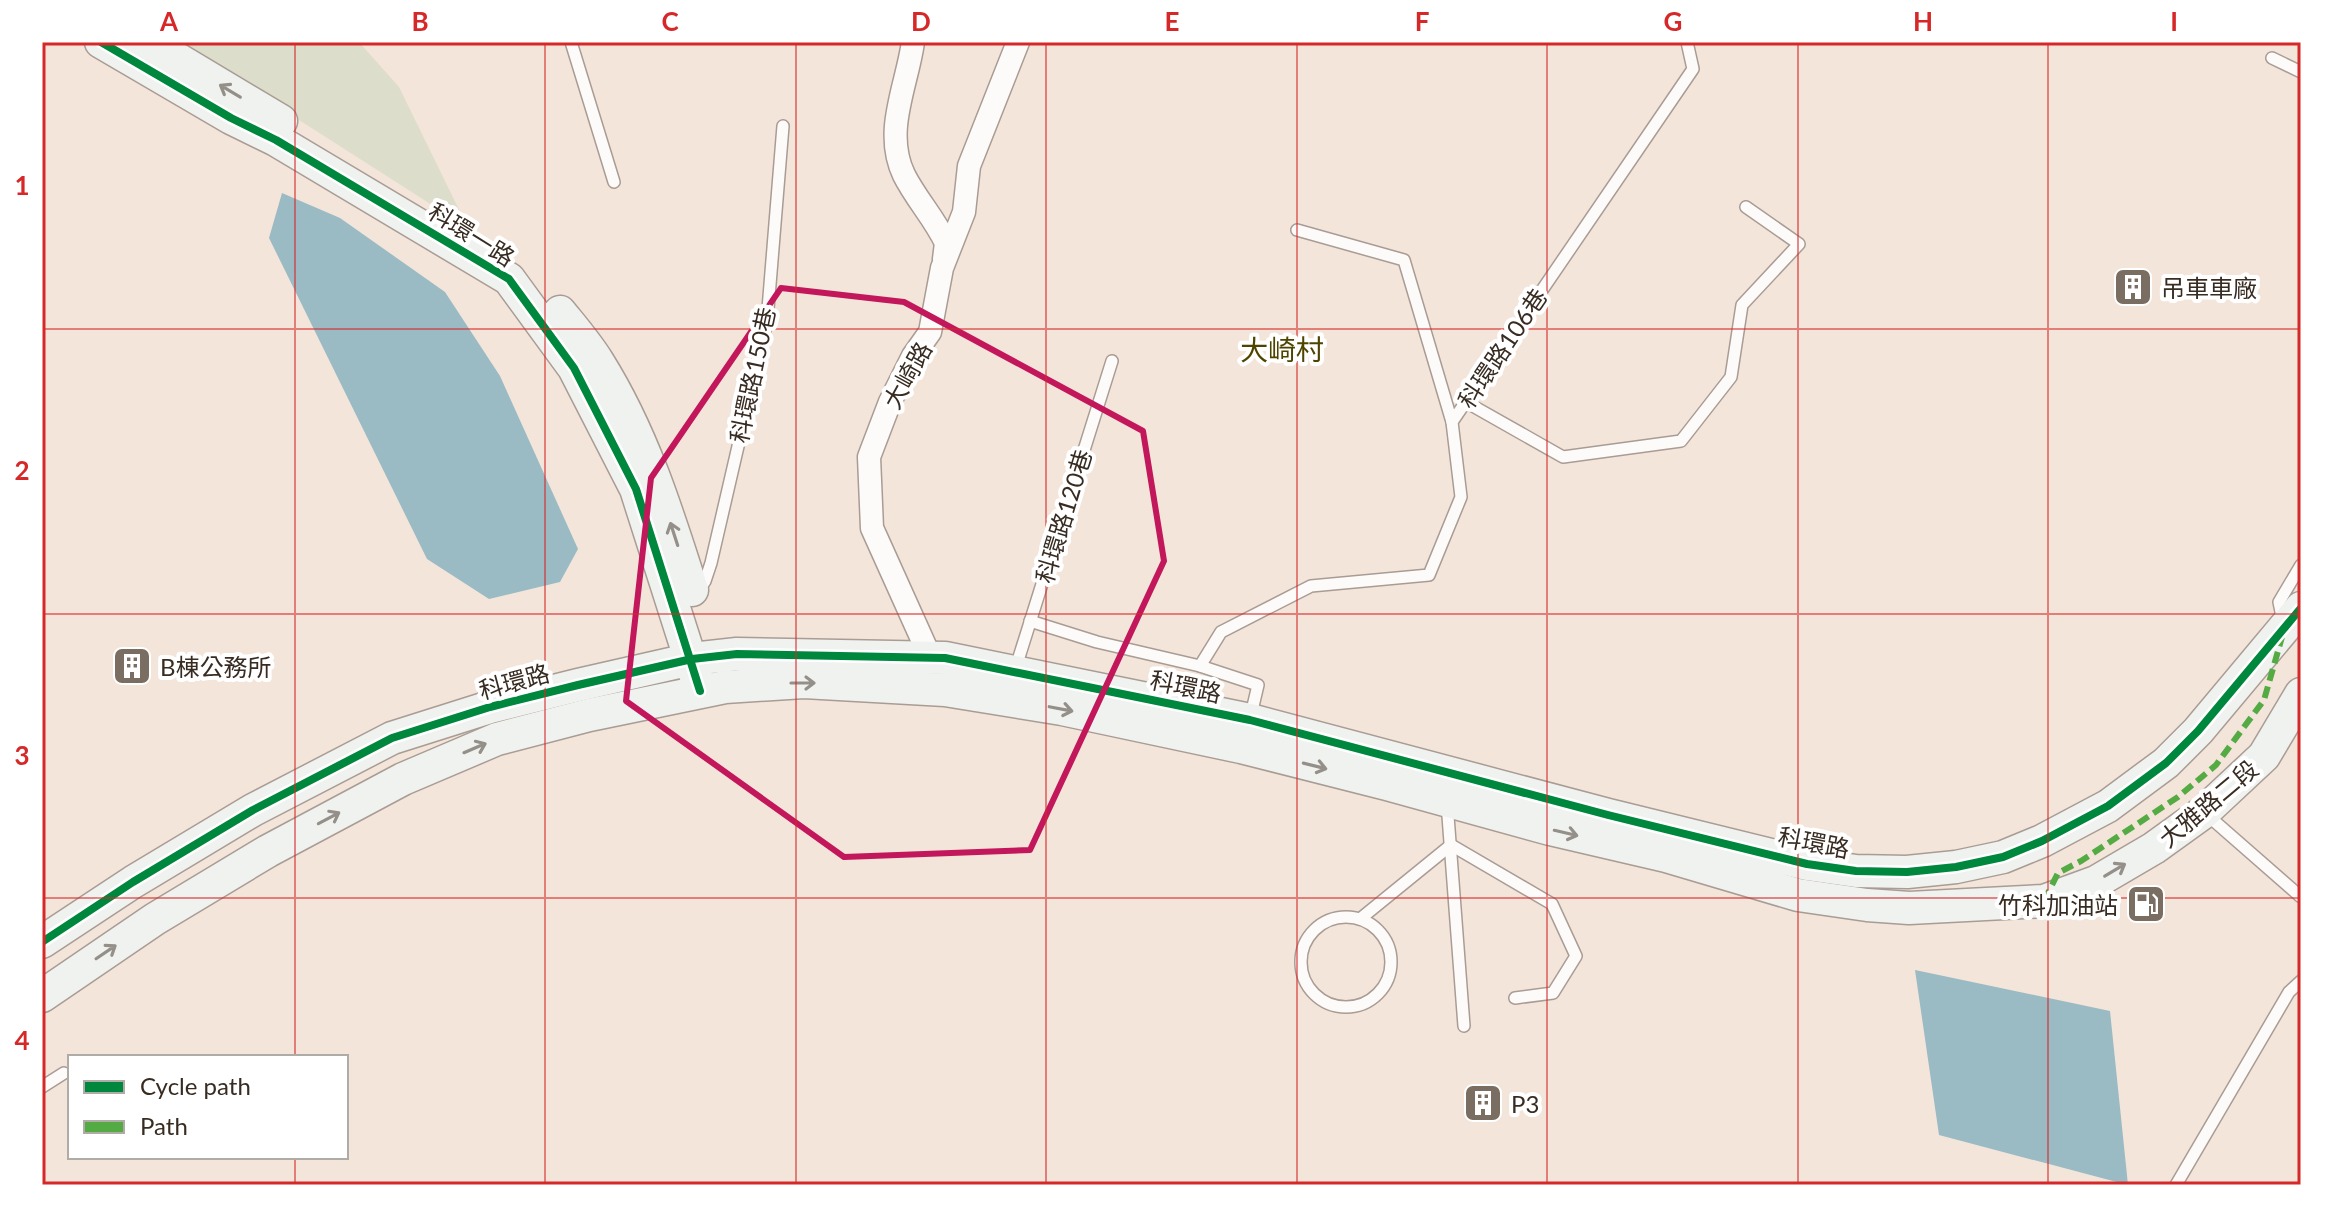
<svg xmlns="http://www.w3.org/2000/svg" width="2343" height="1227" viewBox="0 0 2343 1227" font-family="Lato,'Noto Sans TC',sans-serif">
  <style>
    .green { fill: #dcddca }
    .water { fill: #9abac4 }
    .lines { fill: none; stroke-linecap: round; stroke-linejoin: round }
    .lane-casing { stroke: #a99c94; stroke-width: 14 }
    .street-casing { stroke: #a99c94; stroke-width: 25 }
    .secondary-casing { stroke: #a99c94; stroke-width: 35 }
    .lane { stroke: #fdfbf9; stroke-width: 11 }
    .street { stroke: #fdfbf9; stroke-width: 22 }
    .secondary { stroke: #f0f2ef; stroke-width: 32 }
    .quiet { stroke: #55ab43; stroke-width: 6; stroke-dasharray: 12 6; stroke-linecap: butt }
    .cycleway-casing { stroke: #fff; stroke-width: 13 }
    .cycleway { stroke: #00873e; stroke-width: 8 }
    .oneway { stroke: #948f88 }
    .marked { fill: none; stroke: #c2185b; stroke-width: 6; stroke-linejoin: round }
    .grid { fill: none; stroke: #d62828; stroke-width: 2; stroke-opacity: 0.55 }
    .labels { text-anchor: middle; dominant-baseline: central; stroke-width: 8; stroke-linejoin: round; paint-order: stroke }
    .street-label { font-size: 24px; fill: #382c22; stroke: #fff }
    .poi-label { font-size: 24px; fill: #382c22; stroke: #fff; text-anchor: start }
    .quarter-label { font-size: 28px; fill: #4e4400; stroke: #fff }
    .neatline { fill: none; stroke: #d62828; stroke-width: 3 }
    .grid-label { font-size: 26px; text-anchor: middle; font-weight: bold; fill: #d62828 }
  </style>
  <rect width="100%" height="100%" fill="#f4e5da"/>
  <polygon class="green" points="184,42 359,42 399,87 468,228 285,111"/>
  <g class="water">
    <polygon points="282,193 340,218 445,292 500,376 578,549 560,582 489,599 427,559 269,238"/>
    <polygon points="1915,970 2110,1011 2128,1185 1939,1135"/>
  </g>
  <g class="lines">
    <g class="lane-casing">
      <g id="lane">
        <polyline points="571,42 614,182"/>
        <polyline points="2272,58 2301,72"/>
        <polyline points="1297,230 1404,260 1452,422"/>
        <polyline points="1464,401 1563,457 1681,441 1731,377 1742,305 1799,244 1746,207"/>
        <polyline points="698,591 705,581 711,563 767,321 783,126"/>
        <polyline points="1030,621 1097,642 1200,666"/>
        <polyline points="2283,621 2279,602 2301,565"/>
        <polyline points="1015,670 1112,361"/>
        <polyline points="1250,719 1258,685 1200,666 1221,632 1311,586 1429,575 1461,497 1452,422 1693,69 1687,42"/>
        <polyline points="1447,803 1464,1026"/>
        <polyline points="2205,813 2301,897"/>
        <circle cx="1346" cy="962" r="45"/>
        <polyline points="1360,919 1451,845 1552,904 1576,956 1553,993 1515,998"/>
        <polyline points="42,1087 64,1073"/>
        <polyline points="2176,1185 2289,992 2301,981"/>
      </g>
    </g>
    <g class="street-casing">
      <g id="street">
        <path d="M913 42C907 86 883 131 904 175 916 199 935 219 946 243L944 259"/>
        <polyline points="931,659 872,528 869,457 890,402 913,356 930,332 942,268 964,212 969,166 1018,42"/>
      </g>
    </g>
    <g class="secondary-casing">
      <g id="secondary">
        <polyline points="101,42 231,118 276,140 509,279 574,368 636,489 697,680"/>
        <polyline points="149,42 281,121"/>
        <path d="M560 312C573 328 587 344 598 362 642 432 667 511 692 590"/>
        <polyline points="42,942 133,882 253,810 392,738 490,707 578,685 692,659 737,654 945,658 1250,720 1608,815 1807,864 1856,871 1907,872 1956,867 2003,857 2042,841 2108,806 2166,763 2198,731 2301,608"/>
        <polyline points="42,996 155,919 268,851 403,779 497,739 589,715 725,687 804,682 945,690 1062,709 1241,747 1387,784 1550,829 1666,856 1798,895 1867,905 1909,908 2044,901 2096,882 2154,848 2204,812 2264,756 2301,694"/>
      </g>
    </g>
    <use href="#lane" class="lane"/>
    <use href="#street" class="street"/>
    <use href="#secondary" class="secondary"/>
    <polyline class="quiet" points="2044,901 2058,873 2081,861 2178,797 2216,765 2264,700 2282,637"/>
    <g class="cycleway-casing">
      <g id="cycleway">
        <polyline points="101,42 231,118 276,140 509,279 574,368 636,489 700,691"/>
        <polyline points="42,942 133,882 253,810 392,738 490,707 578,685 692,659 737,654 945,658 1250,720 1608,815 1807,864 1856,871 1907,872 1956,867 2003,857 2042,841 2108,806 2166,763 2198,731 2301,608"/>
      </g>
    </g>
    <use href="#cycleway" class="cycleway"/>
  </g>
  <defs><path id="oneway-shaft" d="M-6 0H5M1.5-3L5.5 0L1.5 3" fill="none" stroke-width="1.6" stroke-linecap="round" stroke-linejoin="round" transform="scale(2)"/></defs>
  <g class="oneway">
    <use href="#oneway-shaft" transform="translate(230 91) rotate(-149)"/>
    <use href="#oneway-shaft" transform="translate(674 534) rotate(-108)"/>
    <use href="#oneway-shaft" transform="translate(803 683)"/>
    <use href="#oneway-shaft" transform="translate(1061 709) rotate(11)"/>
    <use href="#oneway-shaft" transform="translate(475 748) rotate(-23)"/>
    <use href="#oneway-shaft" transform="translate(1315 766) rotate(14)"/>
    <use href="#oneway-shaft" transform="translate(329 818) rotate(-28)"/>
    <use href="#oneway-shaft" transform="translate(1566 833) rotate(13)"/>
    <use href="#oneway-shaft" transform="translate(2115 870) rotate(-31)"/>
    <use href="#oneway-shaft" transform="translate(106 952) rotate(-34)"/>
  </g>
  <path class="marked" d="M781 288 904 302 1143 431 1164 561 1030 850 844 857 626 701 651 478Z"/>
  <path class="grid" d="M295 42V1057M545 42V1185M796 42V1185M1046 42V1185M1297 42V1185M1547 42V1185M1798 42V1185M2048 42V1185M42 329H2301M42 614H2301M42 898H2301M295 1157V1185"/>
  <defs>
    <g id="building-square" transform="scale(2)"><rect x="-9" y="-9" width="18" height="18" rx="4" fill="#7a6d62" stroke="#fff"/><path d="M-4-6H4V6H1V3H-1V6H-4ZM-2.5-4.3h1.7v1.8h-1.7ZM.8-4.3h1.7v1.8H.8ZM-2.5-1h1.7V.8h-1.7ZM.8-1h1.7V.8H.8Z" fill="#fff"/></g>
    <g id="fuel-square" transform="scale(2)"><rect x="-9" y="-9" width="18" height="18" rx="4" fill="#7a6d62" stroke="#fff"/><path d="M-5.5-6h7V0h2V4h1.3V-2.5L3-4.5l.8-.8L6-3V5H2.5V1h-1V6h-7ZM-4.2-4.7v3.2H.2V-4.7Z" fill="#fff"/></g>
  </defs>
  <g fill-rule="evenodd">
    <use href="#building-square" x="2133" y="287"/>
    <use href="#building-square" x="132" y="666"/>
    <use href="#fuel-square" x="2146" y="904"/>
    <use href="#building-square" x="1483" y="1103"/>
  </g>
  <g class="labels">
    <g class="street-label">
      <text transform="translate(472 234) rotate(32)">科環一路</text>
      <text transform="translate(1502 348) rotate(-56)">科環路106巷</text>
      <text transform="translate(752 375) rotate(-78)">科環路150巷</text>
      <text transform="translate(907 375) rotate(-61)">大崎路</text>
      <text transform="translate(1063 516) rotate(-73)">科環路120巷</text>
      <text transform="translate(514 681) rotate(-15)">科環路</text>
      <text transform="translate(1186 686) rotate(12)">科環路</text>
      <text transform="translate(2208 803) rotate(-40)">大雅路二段</text>
      <text transform="translate(1814 842) rotate(11)">科環路</text>
    </g>
    <g class="poi-label">
      <text x="2161" y="287">吊車車廠</text>
      <text x="160" y="666">B棟公務所</text>
      <text x="2118" y="904" text-anchor="end">竹科加油站</text>
      <text x="1511" y="1103">P3</text>
    </g>
    <g class="quarter-label">
      <text x="1282" y="349">大崎村</text>
    </g>
  </g>
  <rect width="2343" height="1227" fill="none" stroke="#ffffff" stroke-width="88"/>
  <rect x="68" y="1055" width="280" height="104" fill="#ffffff" stroke="#afaba7" stroke-width="2"/>
  <rect x="84" y="1081" width="40" height="12" fill="#00873e" stroke="#afaba7" stroke-width="2"/>
  <text x="140" y="1095" font-size="24" fill="#382c22">Cycle path</text>
  <rect x="84" y="1121" width="40" height="12" fill="#55ab43" stroke="#afaba7" stroke-width="2"/>
  <text x="140" y="1135" font-size="24" fill="#382c22">Path</text>
  <rect x="44" y="44" width="2255" height="1139" class="neatline"/>
  <g class="grid-label">
    <text x="169" y="31">A</text>
    <text x="420" y="31">B</text>
    <text x="670" y="31">C</text>
    <text x="921" y="31">D</text>
    <text x="1172" y="31">E</text>
    <text x="1422" y="31">F</text>
    <text x="1673" y="31">G</text>
    <text x="1923" y="31">H</text>
    <text x="2174" y="31">I</text>
    <text x="22" y="195">1</text>
    <text x="22" y="480">2</text>
    <text x="22" y="765">3</text>
    <text x="22" y="1050">4</text>
  </g>
</svg>
